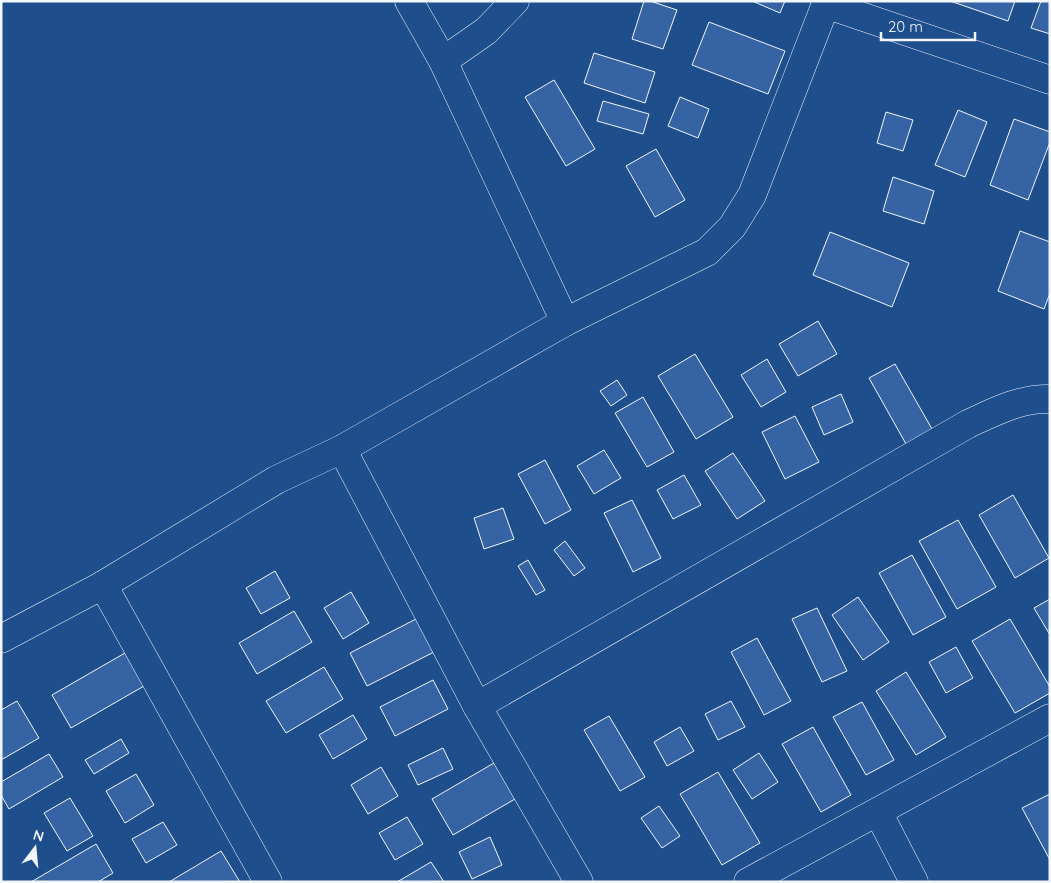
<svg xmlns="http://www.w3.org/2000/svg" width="1051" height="883" viewBox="0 0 1051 883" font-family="Quicksand,sans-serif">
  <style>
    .building { fill: #3563a3; stroke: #f2f6ff }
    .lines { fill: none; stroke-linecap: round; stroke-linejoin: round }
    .minor-casing { stroke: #f2f6ff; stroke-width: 29 }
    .minor { stroke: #1f4e8c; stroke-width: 28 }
  </style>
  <rect width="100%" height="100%" fill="#1f4e8c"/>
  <g class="building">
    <polygon points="644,1 650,1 677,10 663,49 632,39"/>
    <polygon points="752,1 785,1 780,13"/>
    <polygon points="950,1 1015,1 1008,21"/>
    <polygon points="1041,1 1050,1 1050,34 1031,28"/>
    <polygon points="709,22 785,51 768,94 692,65"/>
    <polygon points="594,53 655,72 645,103 584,83"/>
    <polygon points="554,80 595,149 566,166 525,97"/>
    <polygon points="680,97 709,109 698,138 668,126"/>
    <polygon points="603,101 649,114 643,134 597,121"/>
    <polygon points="958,110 987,122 965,177 935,165"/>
    <polygon points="886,112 913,120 903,151 877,143"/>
    <polygon points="1014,119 1050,132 1050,142 1028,200 990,185"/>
    <polygon points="656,149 685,200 655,217 626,166"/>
    <polygon points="893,177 934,191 924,224 883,211"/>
    <polygon points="1020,231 1050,242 1050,293 1044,309 998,291"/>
    <polygon points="830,232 909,263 892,307 813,275"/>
    <polygon points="818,321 837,354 798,376 779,344"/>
    <polygon points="695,354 733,417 696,439 658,376"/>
    <polygon points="767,359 786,392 761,407 741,375"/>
    <polygon points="895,364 932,429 906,444 869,378"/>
    <polygon points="617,380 627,395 611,406 600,391"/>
    <polygon points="841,394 853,422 824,435 812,407"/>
    <polygon points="643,397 674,452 647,467 615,413"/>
    <polygon points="795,416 819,462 785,479 762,432"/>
    <polygon points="604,450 621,478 594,494 577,466"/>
    <polygon points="733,453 765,501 737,519 705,471"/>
    <polygon points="545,460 571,510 545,524 518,474"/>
    <polygon points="684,475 701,505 673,519 657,490"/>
    <polygon points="1013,495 1049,558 1015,578 979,515"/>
    <polygon points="632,500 661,558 633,572 604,513"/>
    <polygon points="503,508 514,539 484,549 474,518"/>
    <polygon points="958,520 996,587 957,609 919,541"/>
    <polygon points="565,541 585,568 574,576 554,550"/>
    <polygon points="912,555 946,617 913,635 879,573"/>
    <polygon points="528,560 545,590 536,595 518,566"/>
    <polygon points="275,571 290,598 261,614 246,588"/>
    <polygon points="351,592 369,623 343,639 324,608"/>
    <polygon points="858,597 889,642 863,660 832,615"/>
    <polygon points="1050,599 1050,635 1034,608"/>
    <polygon points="817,608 847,671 822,682 792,619"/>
    <polygon points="294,611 312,642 257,674 239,643"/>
    <polygon points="416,619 434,652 367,686 350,653"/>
    <polygon points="1010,619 1050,687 1050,693 1015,713 972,641"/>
    <polygon points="757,638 791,701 764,715 731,652"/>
    <polygon points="956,647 973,678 946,693 929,662"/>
    <polygon points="125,653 144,686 71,728 52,695"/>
    <polygon points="324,667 343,699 286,733 266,701"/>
    <polygon points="906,672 946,737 916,755 876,691"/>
    <polygon points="433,680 448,709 395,736 380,707"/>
    <polygon points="17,701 39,738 1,760 1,710"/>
    <polygon points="731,701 745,727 718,740 705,714"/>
    <polygon points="862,702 894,760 866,775 833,717"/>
    <polygon points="353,715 367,739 333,759 319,735"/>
    <polygon points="609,716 645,777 620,791 584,730"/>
    <polygon points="680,727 694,751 667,766 654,742"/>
    <polygon points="813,727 851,795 821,812 782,744"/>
    <polygon points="121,739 129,753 94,774 85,760"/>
    <polygon points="443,748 453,769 418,785 408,765"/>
    <polygon points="759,753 778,782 752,799 733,770"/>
    <polygon points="49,754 63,777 9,809 1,795 1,782"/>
    <polygon points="494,763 515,799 453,835 432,799"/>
    <polygon points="381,767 398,796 368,814 351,785"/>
    <polygon points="718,772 760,843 722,865 680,794"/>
    <polygon points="136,774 154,805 125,823 106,791"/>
    <polygon points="1050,794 1050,860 1022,808"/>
    <polygon points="70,798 93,836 67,851 44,813"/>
    <polygon points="659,806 680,836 662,848 641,818"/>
    <polygon points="407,817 423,844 395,860 379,833"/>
    <polygon points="163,822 177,845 146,863 132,839"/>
    <polygon points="490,837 502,865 472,879 459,852"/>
    <polygon points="96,844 113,873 98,882 31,882"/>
    <polygon points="221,851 240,882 169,882"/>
    <polygon points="431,862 444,882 397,882"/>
  </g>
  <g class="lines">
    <g class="minor-casing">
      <g id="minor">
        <polyline points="409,1 443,61 565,322"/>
        <polyline points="825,4 1050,80"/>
        <polyline points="443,61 486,31 515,1"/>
        <polyline points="342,449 477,706 579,882"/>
        <polyline points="103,585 268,882"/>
        <polyline points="1,639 103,585 276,480 342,449 565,322 707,252 732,227 752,195 827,1"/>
        <path d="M477 706 968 424C994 412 1020 398 1050 399"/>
        <polyline points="878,812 914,882"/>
        <polyline points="748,882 1050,718"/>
      </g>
    </g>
    <use href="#minor" class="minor"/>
  </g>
  <rect width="1051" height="883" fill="none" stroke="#f2f6ff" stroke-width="5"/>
  <g transform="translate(35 848) rotate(16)" stroke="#1f4e8c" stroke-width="4" paint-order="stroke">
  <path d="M0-4L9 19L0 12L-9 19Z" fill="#f2f6ff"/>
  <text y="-8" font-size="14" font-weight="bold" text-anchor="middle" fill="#f2f6ff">N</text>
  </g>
  <path d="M881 32v8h94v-8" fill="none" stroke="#f2f6ff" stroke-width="2.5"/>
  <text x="888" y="32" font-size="15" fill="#f2f6ff" stroke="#1f4e8c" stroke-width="4" paint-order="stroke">20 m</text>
</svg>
